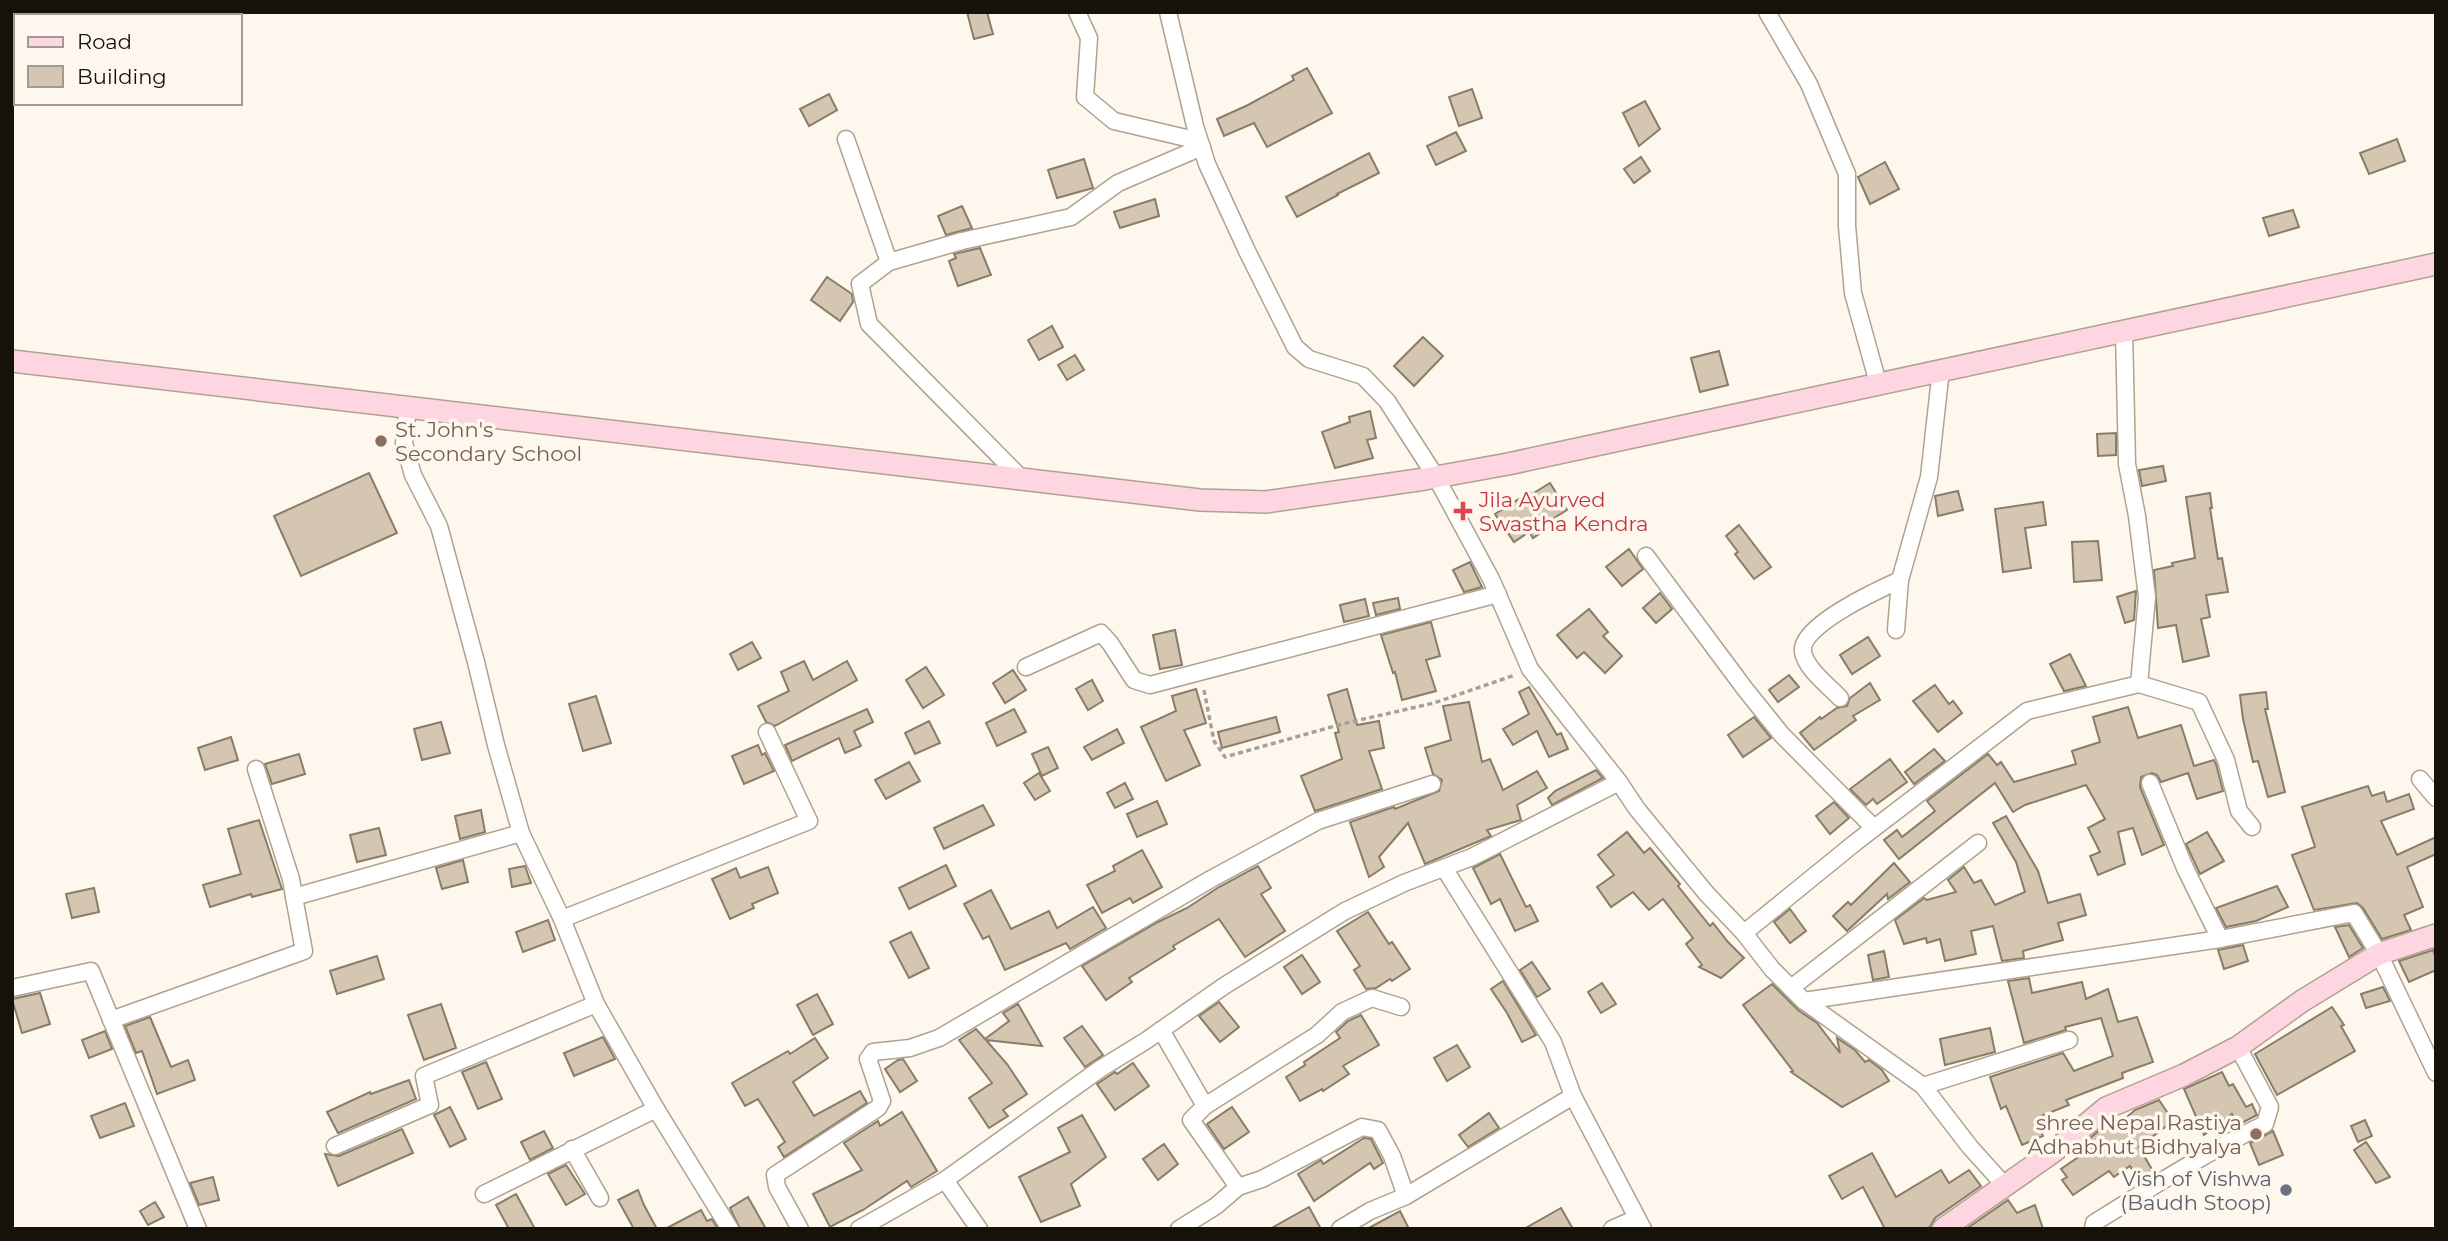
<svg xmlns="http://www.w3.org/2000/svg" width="2448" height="1241" viewBox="0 0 2448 1241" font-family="Montserrat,sans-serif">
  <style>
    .building { fill: #d4c6b0; stroke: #897d68; stroke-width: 2 }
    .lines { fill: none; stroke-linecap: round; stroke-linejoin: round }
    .street-casing { stroke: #b0a28d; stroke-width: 19 }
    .secondary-casing { stroke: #b0a28d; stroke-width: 24 }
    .path { stroke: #a6a198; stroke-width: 3.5; stroke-dasharray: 5 3.5; stroke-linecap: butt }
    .street { stroke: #fff; stroke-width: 16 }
    .secondary { stroke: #fed6e1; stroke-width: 21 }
    .education-dot { fill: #8d6e63; stroke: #fdf7ee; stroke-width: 2.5 }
    .health-dot { fill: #e0444e; stroke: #fdf7ee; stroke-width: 2.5 }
    .worship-dot { fill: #6b7280; stroke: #fdf7ee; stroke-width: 2.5 }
    .labels { text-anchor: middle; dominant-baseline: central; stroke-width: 7; stroke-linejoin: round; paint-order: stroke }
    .education-label { font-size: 21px; fill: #785e54; stroke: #fdf7ee; text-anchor: start }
    .health-label { font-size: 21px; fill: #be3a42; stroke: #fdf7ee; text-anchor: start }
    .worship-label { font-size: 21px; fill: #5b616d; stroke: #fdf7ee; text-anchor: end }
  </style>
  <rect width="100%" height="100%" fill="#fdf7ee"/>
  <g class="building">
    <polygon points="967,12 987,12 993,34 974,39"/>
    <polygon points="1307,68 1332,113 1267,147 1254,123 1224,136 1217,119 1248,105 1294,80 1292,76"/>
    <polygon points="1472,89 1482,118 1459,126 1449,97"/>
    <polygon points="829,94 837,110 809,126 800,109"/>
    <polygon points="1645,101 1660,129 1639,146 1623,113"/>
    <polygon points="1456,132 1466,151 1436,165 1427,146"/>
    <polygon points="2397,139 2405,161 2369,174 2360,153"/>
    <polygon points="1369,153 1379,173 1337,194 1338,195 1297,217 1286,197"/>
    <polygon points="1641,157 1650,171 1634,183 1624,169"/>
    <polygon points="1084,159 1093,188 1057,198 1048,170"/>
    <polygon points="1885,162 1899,189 1870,204 1858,177"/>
    <polygon points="1155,199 1159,216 1120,228 1114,212"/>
    <polygon points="962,206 972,228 946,235 938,216"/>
    <polygon points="2293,210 2299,227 2269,236 2263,218"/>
    <polygon points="980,248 991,275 958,286 949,261 956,258 954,254"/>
    <polygon points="827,277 852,294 853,302 840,321 811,300"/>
    <polygon points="1052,326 1063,347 1039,360 1028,340"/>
    <polygon points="1423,337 1443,356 1414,386 1394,366"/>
    <polygon points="1719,351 1728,385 1700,392 1691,358"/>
    <polygon points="1075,355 1084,370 1067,380 1058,365"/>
    <polygon points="1370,411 1376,438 1367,440 1373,458 1335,468 1322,432 1350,422 1349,417"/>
    <polygon points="2116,433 2116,455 2098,456 2097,434"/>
    <polygon points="2163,466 2166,481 2142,486 2139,470"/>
    <polygon points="369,473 397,533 301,576 274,516"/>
    <polygon points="1550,483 1567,510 1551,520 1554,524 1533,538 1529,532 1514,542 1495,514 1530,492 1532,494"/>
    <polygon points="1958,491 1963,510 1938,516 1935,496"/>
    <polygon points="2210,493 2212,508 2210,508 2218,559 2222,558 2228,592 2206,595 2210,617 2201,619 2209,656 2183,662 2176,625 2158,628 2154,570 2173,566 2172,563 2195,558 2186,497"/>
    <polygon points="2043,502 2046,525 2025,528 2031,568 2003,572 1995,509"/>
    <polygon points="1739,525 1771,567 1754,579 1735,554 1738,552 1726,536"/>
    <polygon points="2098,541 2102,580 2074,582 2072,542"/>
    <polygon points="1629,549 1643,569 1622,586 1606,567"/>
    <polygon points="1470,562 1482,587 1464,592 1453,570"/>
    <polygon points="2136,591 2134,620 2125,623 2117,597"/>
    <polygon points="1660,593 1672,609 1656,623 1643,608"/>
    <polygon points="1398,598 1400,609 1376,615 1373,603"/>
    <polygon points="1365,599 1369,616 1344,622 1340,605"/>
    <polygon points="1589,609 1608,632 1603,636 1622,656 1605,673 1584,652 1577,658 1557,635"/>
    <polygon points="1431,622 1440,656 1426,660 1436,691 1402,700 1395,672 1393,673 1381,635"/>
    <polygon points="1175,630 1182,665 1160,669 1153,635"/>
    <polygon points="1868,637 1880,656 1852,674 1840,655"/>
    <polygon points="752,642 761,658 738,670 730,654"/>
    <polygon points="2070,654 2086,686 2064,691 2050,664"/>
    <polygon points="804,661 813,680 847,661 857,680 775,726 766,722 758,706 789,691 781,672"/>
    <polygon points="926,667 944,695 923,708 906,680"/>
    <polygon points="1013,670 1026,690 1005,703 993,683"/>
    <polygon points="1789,675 1799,687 1778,702 1769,690"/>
    <polygon points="1092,680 1103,701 1088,710 1076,689"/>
    <polygon points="1870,683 1880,700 1853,716 1856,720 1814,750 1800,733 1820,717 1821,719 1837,708 1847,706 1850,698"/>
    <polygon points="1935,685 1949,704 1953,701 1962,713 1938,732 1913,701"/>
    <polygon points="1529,687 1557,735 1561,733 1568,749 1549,757 1537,731 1513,745 1503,729 1529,714 1519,692"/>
    <polygon points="1196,689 1206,723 1184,730 1200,765 1166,781 1141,727 1176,711 1172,696"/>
    <polygon points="1347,689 1357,725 1379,721 1384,748 1369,751 1382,789 1315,811 1301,776 1342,759 1335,733 1339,732 1328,695"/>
    <polygon points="2266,692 2268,709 2265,709 2285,792 2268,797 2258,761 2253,762 2243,719 2240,695"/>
    <polygon points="596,696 611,743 583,751 569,704"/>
    <polygon points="1469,702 1482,762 1490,759 1503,790 1537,771 1547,788 1517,805 1521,820 1487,830 1491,836 1425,864 1408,823 1379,857 1384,867 1369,877 1350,822 1394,807 1395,809 1439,791 1442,780 1433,774 1425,748 1451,740 1443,706"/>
    <polygon points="2128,707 2138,738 2181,725 2194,766 2214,760 2216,764 2223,791 2197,799 2188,773 2161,782 2157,775 2152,773 2141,777 2140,787 2164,845 2142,855 2133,828 2118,832 2125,864 2098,875 2090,856 2100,852 2088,828 2105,819 2086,785 2025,805 2013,812 1995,783 1899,859 1884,840 1897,830 1902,837 1935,811 1927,801 1988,754 1997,765 2001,762 2014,782 2076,764 2072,751 2100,742 2093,717"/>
    <polygon points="867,709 873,722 854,731 861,746 845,753 839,738 792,761 785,745"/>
    <polygon points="1014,709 1026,732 997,746 986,723"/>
    <polygon points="1276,717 1280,732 1222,748 1218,732"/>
    <polygon points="1754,717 1771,738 1743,757 1728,735"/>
    <polygon points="929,721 940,743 915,754 905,733"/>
    <polygon points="441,722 450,753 422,760 414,729"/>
    <polygon points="1117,729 1124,743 1092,760 1084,747"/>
    <polygon points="231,737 238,760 205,770 198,748"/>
    <polygon points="758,745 762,755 765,753 774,771 744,784 732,756"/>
    <polygon points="1048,747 1058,768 1042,776 1032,754"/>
    <polygon points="1934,749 1945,761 1914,784 1905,772"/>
    <polygon points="299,754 305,774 272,784 265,764"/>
    <polygon points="1890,759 1907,782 1877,804 1873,799 1866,805 1850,789"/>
    <polygon points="909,762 920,781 886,799 875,780"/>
    <polygon points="1596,770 1603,778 1552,805 1548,798 1555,791"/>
    <polygon points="1039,773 1050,791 1035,800 1024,783"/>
    <polygon points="1125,783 1133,799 1115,808 1107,793"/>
    <polygon points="2368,786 2372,796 2384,792 2387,802 2409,794 2414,809 2381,821 2397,855 2436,837 2436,854 2407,867 2423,907 2404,915 2411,930 2382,939 2363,908 2357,903 2314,910 2292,855 2315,847 2302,807"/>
    <polygon points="1157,801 1167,824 1137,837 1127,814"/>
    <polygon points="1834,802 1849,818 1830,834 1816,816"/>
    <polygon points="983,805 994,825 944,849 934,828"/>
    <polygon points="481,810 485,832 460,839 455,816"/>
    <polygon points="2006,816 2038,871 2048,903 2080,894 2086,915 2058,923 2063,940 2023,951 2024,958 2002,961 1993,926 1971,931 1976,954 1945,961 1940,939 1927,943 1926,938 1904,944 1895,920 1924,898 1927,900 1956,892 1948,880 1964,867 1974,883 1981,880 1995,905 2025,892 2016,862 1993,823"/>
    <polygon points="259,820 282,889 252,897 251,894 210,907 203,885 241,874 228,829"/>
    <polygon points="379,828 386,855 357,862 350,835"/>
    <polygon points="1627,832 1644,853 1650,848 1680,884 1678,886 1710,926 1713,923 1728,942 1744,958 1721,978 1699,967 1702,965 1686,944 1693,938 1663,899 1649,910 1633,892 1611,907 1597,887 1614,875 1598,855"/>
    <polygon points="2207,832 2224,861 2200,874 2186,844"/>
    <polygon points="1142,850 1162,887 1133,903 1130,898 1102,913 1087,885 1115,871 1113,866"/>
    <polygon points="1500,854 1526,907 1530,905 1538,921 1515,931 1500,899 1491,904 1473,868"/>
    <polygon points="463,860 468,882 442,889 436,868"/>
    <polygon points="1894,863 1910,882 1888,899 1887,894 1847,931 1833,916 1848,902 1851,905"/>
    <polygon points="946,865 956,886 909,909 899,888"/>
    <polygon points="525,866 531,883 512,887 509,869"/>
    <polygon points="1258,866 1271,888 1261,894 1285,931 1245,957 1219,919 1173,946 1175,949 1129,978 1132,982 1106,1000 1082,966 1158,922 1187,908 1219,887"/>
    <polygon points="768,867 778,893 752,904 754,908 730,919 712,879 736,868 740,878"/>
    <polygon points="2277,886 2288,907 2256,921 2226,927 2216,908"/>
    <polygon points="94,888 99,912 72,918 66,894"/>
    <polygon points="991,890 1011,929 1049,911 1057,928 1093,907 1106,928 1070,949 1066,943 1005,970 989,936 983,939 964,904"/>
    <polygon points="1790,909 1806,931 1790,943 1774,922"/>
    <polygon points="1368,912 1389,944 1392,942 1410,969 1392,981 1390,979 1376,988 1366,989 1354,970 1360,966 1337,931"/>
    <polygon points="548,920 555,940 523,952 516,932"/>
    <polygon points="2349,925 2363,948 2349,957 2335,927"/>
    <polygon points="911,932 929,968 909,978 890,942"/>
    <polygon points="2243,945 2248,961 2224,969 2218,950"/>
    <polygon points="2433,950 2436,957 2436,970 2409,982 2399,961"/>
    <polygon points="1884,951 1889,977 1873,980 1868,955"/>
    <polygon points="1302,955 1320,982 1302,994 1284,967"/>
    <polygon points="377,956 384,979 337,994 330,971"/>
    <polygon points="1532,962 1550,989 1537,997 1520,970"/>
    <polygon points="2029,978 2032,993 2082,982 2086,999 2108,989 2118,1022 2137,1017 2153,1062 2122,1073 2123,1078 2066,1100 2069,1105 2036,1118 2043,1136 2022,1145 2006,1106 2001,1109 1990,1077 2063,1053 2074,1071 2113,1056 2101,1018 2065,1027 2066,1030 2024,1043 2008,981"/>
    <polygon points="1503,981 1536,1035 1522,1042 1507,1013 1491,989"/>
    <polygon points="1602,983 1616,1004 1601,1013 1588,992"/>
    <polygon points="1772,984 1798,1010 1817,1023 1840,1053 1837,1038 1855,1050 1865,1062 1869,1060 1882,1070 1889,1081 1842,1107 1791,1072 1793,1071 1743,1005"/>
    <polygon points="2383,987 2390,1001 2366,1008 2361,994"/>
    <polygon points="40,993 50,1024 22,1033 12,999"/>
    <polygon points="817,994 833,1024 813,1035 797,1005"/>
    <polygon points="1219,1002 1239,1027 1220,1042 1199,1016"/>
    <polygon points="441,1004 456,1048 424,1060 408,1015"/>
    <polygon points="1018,1004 1042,1046 986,1040 1007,1064 1027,1094 1003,1110 1008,1116 989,1128 969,1098 992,1083 959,1040 976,1029 985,1039 1009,1021 1003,1013"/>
    <polygon points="2332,1007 2344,1025 2341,1026 2355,1051 2277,1095 2255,1054"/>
    <polygon points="1361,1015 1379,1045 1343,1066 1349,1074 1323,1091 1322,1089 1300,1101 1286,1077 1305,1065 1304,1062 1340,1038 1336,1032 1348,1021"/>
    <polygon points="150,1017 171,1067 188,1060 195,1080 157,1094 142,1051 136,1053 125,1026"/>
    <polygon points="1082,1026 1103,1055 1085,1067 1064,1038"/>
    <polygon points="1990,1028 1995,1052 1945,1065 1940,1039"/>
    <polygon points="105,1031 112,1049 89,1058 82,1040"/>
    <polygon points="603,1037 615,1059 574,1076 564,1053"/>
    <polygon points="815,1038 828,1058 793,1082 814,1116 860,1091 867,1103 784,1157 778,1147 785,1142 758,1099 745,1106 732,1083 788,1051 790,1054"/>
    <polygon points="1457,1045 1470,1067 1447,1081 1434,1058"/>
    <polygon points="903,1059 917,1081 900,1092 885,1069 898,1060"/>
    <polygon points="486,1062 502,1099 478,1109 462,1072"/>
    <polygon points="1133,1063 1149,1086 1115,1110 1097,1084 1115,1072 1117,1074"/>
    <polygon points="2222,1072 2229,1086 2233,1084 2246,1107 2252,1104 2257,1115 2238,1125 2232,1114 2204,1135 2184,1089"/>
    <polygon points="409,1080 416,1099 338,1133 327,1112 370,1092 371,1094"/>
    <polygon points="2159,1100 2173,1121 2139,1147 2154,1173 2140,1182 2130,1166 2114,1177 2109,1171 2073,1195 2062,1180 2067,1177 2061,1169 2093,1147 2094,1145 2089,1139 2113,1119 2119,1124 2135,1110"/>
    <polygon points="125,1103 134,1126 100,1138 91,1116"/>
    <polygon points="450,1107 466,1139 450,1147 434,1115"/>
    <polygon points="1232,1107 1249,1132 1224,1149 1207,1124"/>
    <polygon points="902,1112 937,1171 911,1187 907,1181 863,1210 830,1227 813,1194 862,1170 844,1143 878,1121 880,1126"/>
    <polygon points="1489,1113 1499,1128 1468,1147 1459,1135"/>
    <polygon points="1082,1115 1106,1157 1071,1184 1080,1206 1041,1222 1019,1177 1070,1152 1058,1128"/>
    <polygon points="2365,1120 2372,1136 2358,1142 2351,1126"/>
    <polygon points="402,1129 413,1153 338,1186 325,1154 339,1156"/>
    <polygon points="544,1131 553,1148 530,1160 521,1142"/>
    <polygon points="2273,1131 2283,1155 2259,1165 2250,1143"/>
    <polygon points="1364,1138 1371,1139 1383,1163 1374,1169 1370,1163 1314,1201 1298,1174 1321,1160 1323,1164"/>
    <polygon points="2366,1142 2390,1177 2376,1183 2354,1150"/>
    <polygon points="1164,1144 1178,1164 1158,1180 1143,1159"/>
    <polygon points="1872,1153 1896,1197 1941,1170 1949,1183 1969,1170 1981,1186 1935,1218 1930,1227 1926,1229 1885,1229 1863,1187 1842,1199 1829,1176"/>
    <polygon points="566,1165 585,1194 566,1205 548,1174"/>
    <polygon points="213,1177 219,1200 199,1205 190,1183"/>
    <polygon points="638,1190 644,1205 657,1229 634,1229 618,1200"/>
    <polygon points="516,1194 535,1229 509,1229 496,1205"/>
    <polygon points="748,1197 766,1229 740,1229 730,1208"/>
    <polygon points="2008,1200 2017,1213 2035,1205 2043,1229 1970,1229 1969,1227"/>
    <polygon points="155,1202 164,1217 148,1225 140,1211"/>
    <polygon points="1309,1207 1321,1229 1270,1229"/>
    <polygon points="1561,1208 1573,1229 1524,1229"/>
    <polygon points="701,1210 707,1221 712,1219 718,1229 665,1229"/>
    <polygon points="1400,1211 1409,1229 1367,1229"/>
  </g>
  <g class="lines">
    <g class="street-casing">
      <g id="street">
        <polyline points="1077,12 1089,38 1085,97 1114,121 1199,141"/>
        <polyline points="1168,12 1195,126 1207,164 1247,251 1295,347 1309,359 1363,376 1387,401 1436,477 1491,579 1530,669 1619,782 1637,809 1706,893 1744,933 1772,969 1804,1001 1923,1086 1970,1147 2006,1187"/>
        <polyline points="1767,12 1809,84 1847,174 1847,226 1853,293 1878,383"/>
        <polyline points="846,139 889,262"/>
        <polyline points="408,407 404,443 413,475 439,526 476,662 496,745 521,833 562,919 596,1004 656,1109 730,1229"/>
        <polyline points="1022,479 869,324 860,284 889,262 962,241 1071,217 1118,183 1202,147"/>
        <polyline points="1646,556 1745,689 1782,735 1874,828"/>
        <polyline points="1896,630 1900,580 1929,477 1941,369"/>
        <polyline points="1026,667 1101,633 1110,643 1134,680 1150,685 1498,594"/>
        <polyline points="2139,684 2199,702 2226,760 2239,811 2252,827"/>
        <path d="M1840 698C1829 686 1806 669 1803 652 1798 626 1880 589 1900 580"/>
        <polyline points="256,769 291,879 294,897"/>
        <polyline points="2420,779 2436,798"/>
        <polyline points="2150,783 2185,868 2220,939"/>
        <polyline points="1444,868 1553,1042 1573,1096 1643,1229"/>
        <polyline points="562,919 809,821 767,732"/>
        <polyline points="1744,933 1856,842 2027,711 2139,684 2147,597 2137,516 2127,464 2124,330"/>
        <polyline points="12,988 91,971 198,1229"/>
        <polyline points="1791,988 1978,843"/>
        <polyline points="1804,1001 2220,939 2354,913 2379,954 2436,1073"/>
        <polyline points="111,1020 304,951 294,897 521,833"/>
        <polyline points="1161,1030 1205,1106 1191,1120 1238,1187"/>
        <polyline points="1923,1086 2069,1040"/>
        <polyline points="1205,1106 1317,1035 1342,1012 1372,998 1401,1007"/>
        <polyline points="335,1146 430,1105 424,1076 596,1004"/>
        <polyline points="572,1149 600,1198"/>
        <polyline points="945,1180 979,1229"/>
        <polyline points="484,1194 656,1109"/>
        <polyline points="1406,1196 1573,1096"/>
        <polyline points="800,1229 777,1187 775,1175 878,1108 882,1101 868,1059 873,1052 910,1048 939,1038 1211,879 1318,821 1432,784"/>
        <polyline points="859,1229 945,1180 1100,1069 1147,1040 1224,986 1345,911 1404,883 1472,857 1619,782"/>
        <polyline points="1179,1229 1216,1206 1238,1187 1262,1179 1362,1127 1378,1130 1392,1156 1406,1196 1370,1211 1340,1229"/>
        <polyline points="1612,1229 1637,1218"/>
        <path d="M2093 1229 2094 1223C2150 1188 2205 1153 2265 1124L2270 1107 2238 1047"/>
      </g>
    </g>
    <g class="secondary-casing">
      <g id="secondary">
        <polyline points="12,361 1055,483 1200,500 1266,502 1425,479 1508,464 2436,264"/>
        <polyline points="1943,1229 2053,1152 2106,1108 2184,1075 2238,1047 2302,1001 2379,954 2436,935"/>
      </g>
    </g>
    <polyline class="path" points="1204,690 1214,741 1225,757 1342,724 1434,703 1515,675"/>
    <use href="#street" class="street"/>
    <use href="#secondary" class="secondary"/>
  </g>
  <g class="education-dot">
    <circle cx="381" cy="441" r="7"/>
    <circle cx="2256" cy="1134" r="7"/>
  </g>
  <path class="health-dot" d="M1459.5 500.5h7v7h7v7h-7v7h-7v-7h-7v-7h7z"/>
  <circle class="worship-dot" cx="2286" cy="1190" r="7"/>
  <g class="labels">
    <g class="education-label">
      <text x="395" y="429">St. John's<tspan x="395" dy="24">Secondary School</tspan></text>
      <text x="2242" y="1122" text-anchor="end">shree Nepal Rastiya<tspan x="2242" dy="24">Adhabhut Bidhyalya</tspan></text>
    </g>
    <g class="health-label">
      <text x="1479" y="499">Jila Ayurved<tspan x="1479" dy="24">Swastha Kendra</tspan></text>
    </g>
    <g class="worship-label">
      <text x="2272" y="1178">Vish of Vishwa<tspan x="2272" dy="24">(Baudh Stoop)</tspan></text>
    </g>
  </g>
  <rect width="2448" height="1241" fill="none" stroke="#16120a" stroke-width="28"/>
  <rect x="14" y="14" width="228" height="91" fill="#fdf7ee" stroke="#a19b93" stroke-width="2"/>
  <rect x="28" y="37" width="35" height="10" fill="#fed6e1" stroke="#a19b93" stroke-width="2"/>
  <text x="77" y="49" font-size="21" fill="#16120a">Road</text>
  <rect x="28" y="66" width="35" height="21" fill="#d4c6b0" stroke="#a19b93" stroke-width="2"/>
  <text x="77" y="84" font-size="21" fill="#16120a">Building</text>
</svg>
